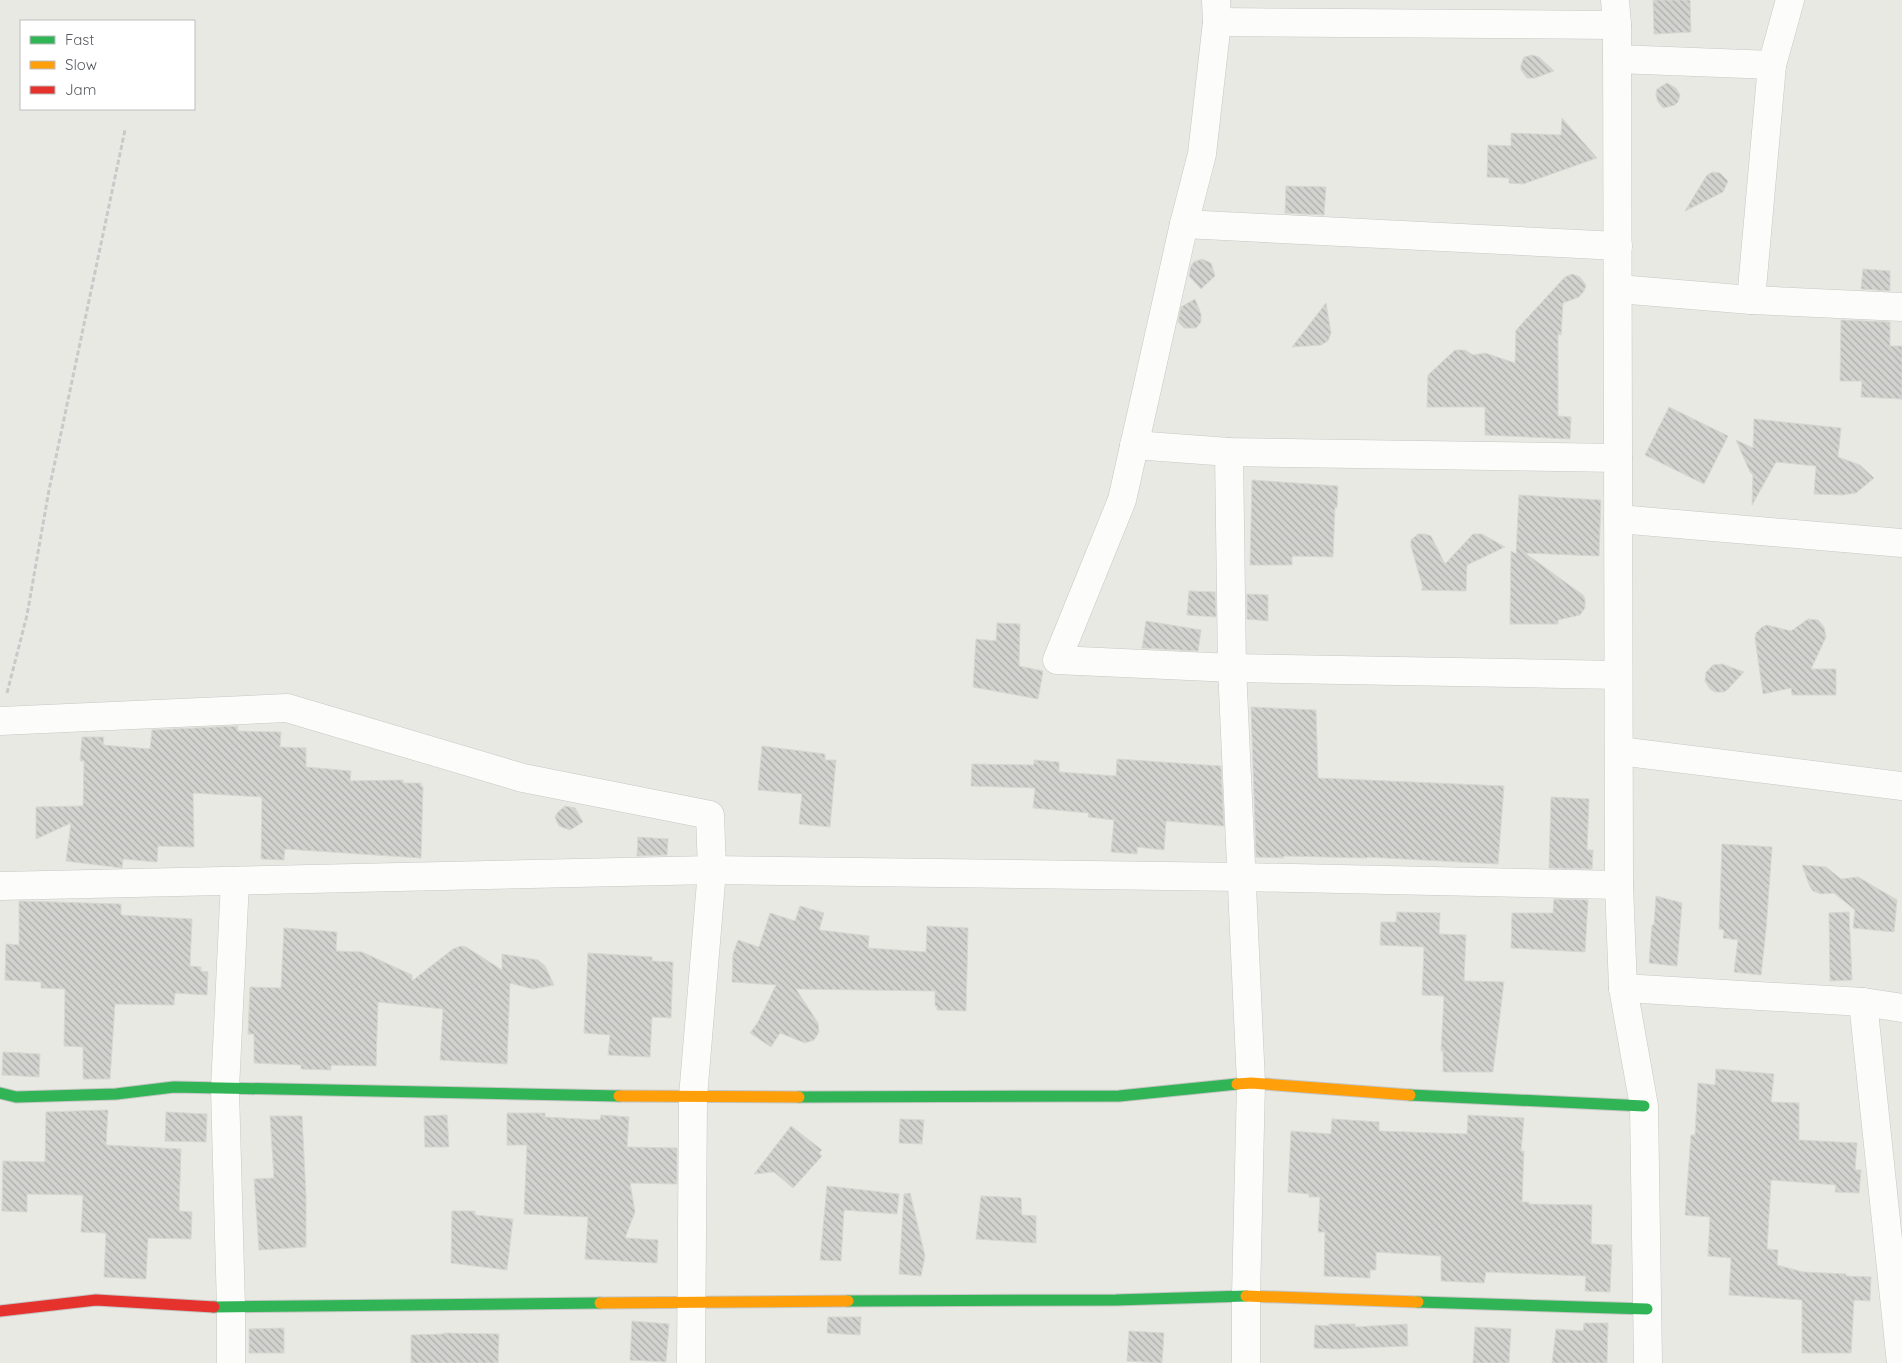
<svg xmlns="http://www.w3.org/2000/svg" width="1902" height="1363" viewBox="0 0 1902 1363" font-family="Quicksand,sans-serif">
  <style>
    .building { fill: url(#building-back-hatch); stroke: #d8d7d2 }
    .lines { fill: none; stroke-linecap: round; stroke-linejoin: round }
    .street-casing { stroke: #c6c7c5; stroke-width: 29 }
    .fast-casing { stroke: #c4c5c4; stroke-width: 13 }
    .slow-casing { stroke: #c4c5c4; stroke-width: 13 }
    .jam-casing { stroke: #c4c5c4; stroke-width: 13 }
    .path { stroke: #c6cbc9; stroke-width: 3; stroke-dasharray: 5 2.5; stroke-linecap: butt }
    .street { stroke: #fcfcfb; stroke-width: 28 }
    .fast { stroke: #30b455; stroke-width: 11 }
    .slow { stroke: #ff9f0a; stroke-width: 11 }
    .jam { stroke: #e5322d; stroke-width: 11 }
  </style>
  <defs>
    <pattern id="building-back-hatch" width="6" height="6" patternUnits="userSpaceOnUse" patternTransform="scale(1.25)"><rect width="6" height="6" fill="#d2d2ce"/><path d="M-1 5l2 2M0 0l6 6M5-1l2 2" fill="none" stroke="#adaeab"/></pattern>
  </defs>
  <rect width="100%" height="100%" fill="#e9e9e3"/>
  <g class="building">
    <polygon points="1653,0 1690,0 1691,32 1654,34"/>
    <polygon points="1532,55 1539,57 1554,71 1535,78 1527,78 1521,70 1521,65 1524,57"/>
    <polygon points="1667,83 1676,88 1680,95 1678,102 1675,105 1663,108 1658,102 1656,95 1657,89"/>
    <polygon points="1562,118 1597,158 1523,184 1509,183 1509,178 1487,177 1488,145 1511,146 1511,133 1561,135"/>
    <polygon points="1713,172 1720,173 1728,181 1723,192 1685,211 1707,175"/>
    <polygon points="1286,186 1326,187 1324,215 1285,213"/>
    <polygon points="1202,259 1211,263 1215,276 1201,289 1189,276 1191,266 1194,262"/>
    <polygon points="1863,269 1890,271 1890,291 1861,289"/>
    <polygon points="1572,274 1580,277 1586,285 1584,291 1579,297 1563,303 1561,335 1558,334 1558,416 1571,417 1570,439 1485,435 1485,407 1427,407 1428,375 1455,350 1465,350 1473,355 1485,353 1515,363 1516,330 1565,277"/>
    <polygon points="1195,299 1201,314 1201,322 1196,328 1184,328 1178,322 1181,307"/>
    <polygon points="1326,303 1331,333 1328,341 1321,345 1292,347"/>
    <polygon points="1841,320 1890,322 1890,346 1902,346 1902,399 1861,397 1862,381 1840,381"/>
    <polygon points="1669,407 1728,436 1704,484 1645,455"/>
    <polygon points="1754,419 1841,428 1838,457 1860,465 1874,478 1856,493 1842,495 1814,494 1816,466 1776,462 1752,505 1753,475 1750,472 1736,440 1753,448"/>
    <polygon points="1252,480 1338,486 1337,508 1335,507 1333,557 1292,556 1292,565 1250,565"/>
    <polygon points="1519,495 1601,500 1599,556 1525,553 1583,595 1585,599 1585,608 1580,615 1558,620 1558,624 1510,624 1511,551 1516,554"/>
    <polygon points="1418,534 1425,534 1431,536 1445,564 1473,534 1482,534 1505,547 1467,565 1466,591 1421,590 1423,588 1411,546 1411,540"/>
    <polygon points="1189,591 1215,592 1216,617 1187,615"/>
    <polygon points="1247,594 1268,595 1268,621 1247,619"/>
    <polygon points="1808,619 1818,620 1824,627 1826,637 1811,669 1836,669 1836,695 1792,695 1791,688 1763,694 1755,638 1756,633 1762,627 1767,625 1791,631"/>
    <polygon points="1146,621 1201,630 1198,651 1142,648"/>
    <polygon points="997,623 1020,624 1019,666 1043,671 1038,699 973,687 976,639 996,641"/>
    <polygon points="1722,664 1744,672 1728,689 1724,692 1715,692 1710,689 1705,681 1706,672 1713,665"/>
    <polygon points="1251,707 1316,710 1318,778 1504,786 1498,864 1367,857 1367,858 1284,856 1283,858 1256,857"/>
    <polygon points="238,726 237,731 281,732 280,747 306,748 306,767 351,771 350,781 403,780 403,783 421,783 421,787 423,786 421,858 285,849 284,860 261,859 262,797 193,793 194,847 158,846 157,862 123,859 122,868 66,861 71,823 36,839 36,807 83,806 84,761 80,761 82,737 104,737 103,745 150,749 152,730"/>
    <polygon points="762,746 825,754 825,760 836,760 830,827 799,824 802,794 758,790"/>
    <polygon points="1117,759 1221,766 1224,826 1166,821 1164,850 1137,847 1137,854 1111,852 1114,820 1088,817 1089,813 1033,808 1035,788 971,786 972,764 1034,765 1034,760 1059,762 1059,772 1116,776"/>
    <polygon points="1551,797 1589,799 1587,850 1593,850 1592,869 1549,868"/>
    <polygon points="565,806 575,808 583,822 570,830 559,826 555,817 558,812"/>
    <polygon points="638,837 668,839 667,855 637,856"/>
    <polygon points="1722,844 1772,847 1766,930 1761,975 1734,972 1738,940 1723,938 1724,930 1719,929"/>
    <polygon points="1802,865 1826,867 1841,879 1858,877 1897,900 1894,932 1853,928 1855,910 1834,893 1821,894 1813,891 1810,887"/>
    <polygon points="1656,896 1682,903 1677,966 1649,963 1652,925 1654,925"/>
    <polygon points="1554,899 1588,900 1585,952 1511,948 1512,913 1553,913"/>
    <polygon points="19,901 121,904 121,915 192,919 190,966 201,967 201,971 208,972 207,995 175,993 174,1005 115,1004 110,1079 83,1079 83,1047 64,1046 65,989 41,988 41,982 5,980 6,944 19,945"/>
    <polygon points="800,906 824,913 819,930 869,936 868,948 926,952 927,926 968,928 966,1011 937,1010 937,1006 935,1006 935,991 796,989 818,1023 819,1032 814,1040 805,1043 780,1033 771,1047 750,1033 758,1022 776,985 732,982 733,954 738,940 759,947 770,913 795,921"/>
    <polygon points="1397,912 1440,913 1439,934 1466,935 1464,981 1504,982 1493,1072 1443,1072 1443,1051 1441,1051 1444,996 1422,995 1424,947 1380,945 1381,922 1396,922"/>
    <polygon points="1849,912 1852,980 1830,981 1829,913"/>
    <polygon points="284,928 337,932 336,951 362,952 412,975 412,981 453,949 461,946 466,947 502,970 502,954 538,960 545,966 554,985 533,989 510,983 507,1064 440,1060 443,1009 378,1002 376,1066 331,1065 331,1070 301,1069 301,1065 254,1063 254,1034 248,1034 250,987 281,988"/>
    <polygon points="588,953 652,957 652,961 673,962 671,1018 652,1017 650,1057 608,1055 610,1035 584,1033"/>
    <polygon points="3,1052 40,1054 39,1077 2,1075"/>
    <polygon points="1716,1069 1774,1074 1771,1102 1799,1103 1799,1140 1857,1143 1855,1170 1861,1170 1859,1193 1835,1192 1836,1185 1771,1180 1767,1249 1778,1250 1777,1265 1803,1272 1846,1274 1846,1276 1871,1277 1870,1301 1854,1300 1851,1353 1802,1353 1802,1300 1729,1295 1731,1258 1708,1256 1710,1217 1685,1215 1691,1135 1695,1135 1698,1083 1715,1085"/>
    <polygon points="108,1110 106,1145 181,1149 179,1211 192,1212 191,1239 148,1238 146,1279 104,1277 106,1233 81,1232 83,1195 27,1194 27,1212 2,1211 3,1161 45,1162 46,1112"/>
    <polygon points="166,1112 207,1114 206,1142 165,1141"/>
    <polygon points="507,1113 545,1113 545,1117 600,1120 601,1115 629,1117 627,1147 677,1148 677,1184 630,1183 635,1212 625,1238 658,1240 657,1263 585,1259 588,1217 524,1214 527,1145 507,1145"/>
    <polygon points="447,1115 449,1147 425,1147 424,1116"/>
    <polygon points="1468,1115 1524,1118 1521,1151 1524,1151 1522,1202 1529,1202 1529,1204 1592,1205 1591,1244 1612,1245 1610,1292 1585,1291 1586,1276 1486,1272 1484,1283 1441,1281 1441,1256 1376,1252 1376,1270 1370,1270 1370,1278 1324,1276 1325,1232 1318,1232 1320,1197 1309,1197 1309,1194 1288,1192 1291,1131 1331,1134 1332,1119 1379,1122 1379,1131 1467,1134"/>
    <polygon points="270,1116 302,1116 306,1196 306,1247 259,1250 254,1179 274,1178"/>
    <polygon points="900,1119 924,1120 922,1144 899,1143"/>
    <polygon points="791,1126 822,1150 819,1153 822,1156 793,1188 774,1172 754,1174"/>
    <polygon points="827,1186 899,1194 897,1214 844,1210 841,1261 820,1260"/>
    <polygon points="910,1193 925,1256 921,1276 899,1274 904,1194"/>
    <polygon points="981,1196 1021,1198 1022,1215 1036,1216 1036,1243 976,1239"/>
    <polygon points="452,1211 475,1211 475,1215 513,1219 507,1270 451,1263"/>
    <polygon points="828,1317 861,1317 860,1335 827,1333"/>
    <polygon points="632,1321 669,1324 666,1362 630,1360"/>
    <polygon points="1584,1323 1608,1323 1607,1363 1552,1363 1556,1329 1583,1331"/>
    <polygon points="1329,1324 1355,1324 1355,1327 1407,1324 1408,1346 1337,1349 1314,1348 1315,1325 1329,1326"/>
    <polygon points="1475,1327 1511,1329 1509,1363 1473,1363"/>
    <polygon points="284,1328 284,1353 249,1353 249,1329"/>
    <polygon points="1129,1331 1164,1333 1162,1363 1127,1361"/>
    <polygon points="444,1333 499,1334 498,1363 411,1363 411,1335 444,1334"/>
  </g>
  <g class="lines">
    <g class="street-casing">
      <g id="street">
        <polyline points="1216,0 1217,22 1202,154 1184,224 1122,500 1057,660 1232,668 1618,675"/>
        <polyline points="1615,0 1617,25 1619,885 1623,988 1644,1106 1648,1363"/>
        <polyline points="1217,22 1617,25"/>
        <polyline points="1617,59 1772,65"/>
        <polyline points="1184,224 1618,246"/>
        <polyline points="1618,289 1751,300 1902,307"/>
        <polyline points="1751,300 1772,65 1790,0"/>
        <polyline points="1134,445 1229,452 1618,458"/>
        <polyline points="1229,452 1232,668 1251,1083 1246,1296 1246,1363"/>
        <polyline points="1618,519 1902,543"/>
        <polyline points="0,721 287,708 523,778 710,815 712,870 693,1097 691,1363"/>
        <polyline points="1619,751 1902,786"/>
        <polyline points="0,886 712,870 1241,877 1619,885"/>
        <polyline points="1623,988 1863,1002 1902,1008"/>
        <polyline points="1863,1002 1901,1363"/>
        <polyline points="231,1363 231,1308 225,1089 235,881"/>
      </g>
    </g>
    <g class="fast-casing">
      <g id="fast">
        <polyline points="0,1093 16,1097 116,1094 174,1087 619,1096"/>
        <polyline points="1410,1095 1644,1106"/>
        <polyline points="799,1097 1119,1096 1237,1084"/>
        <polyline points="848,1301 1116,1300 1246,1296"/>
        <polyline points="1418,1302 1647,1309"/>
        <polyline points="214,1307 600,1303"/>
      </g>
    </g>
    <g class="slow-casing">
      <g id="slow">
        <polyline points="1237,1084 1251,1083 1410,1095"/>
        <polyline points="619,1096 799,1097"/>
        <polyline points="1246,1296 1418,1302"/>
        <polyline points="600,1303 848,1301"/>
      </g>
    </g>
    <g class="jam-casing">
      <polyline id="jam" points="0,1311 96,1300 214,1307"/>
    </g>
    <polyline class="path" points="7,693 27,615 49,490 125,130"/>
    <use href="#street" class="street"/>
    <use href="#fast" class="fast"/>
    <use href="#slow" class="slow"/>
    <use href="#jam" class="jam"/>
  </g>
  <rect x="20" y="20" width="175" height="90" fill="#ffffff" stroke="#bdbec0"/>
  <rect x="30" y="36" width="25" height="8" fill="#30b455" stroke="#bdbec0"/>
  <text x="65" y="45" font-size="15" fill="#595c61">Fast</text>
  <rect x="30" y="61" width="25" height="8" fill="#ff9f0a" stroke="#bdbec0"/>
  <text x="65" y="70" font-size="15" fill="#595c61">Slow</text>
  <rect x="30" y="86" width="25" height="8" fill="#e5322d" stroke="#bdbec0"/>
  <text x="65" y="95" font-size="15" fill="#595c61">Jam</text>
</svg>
